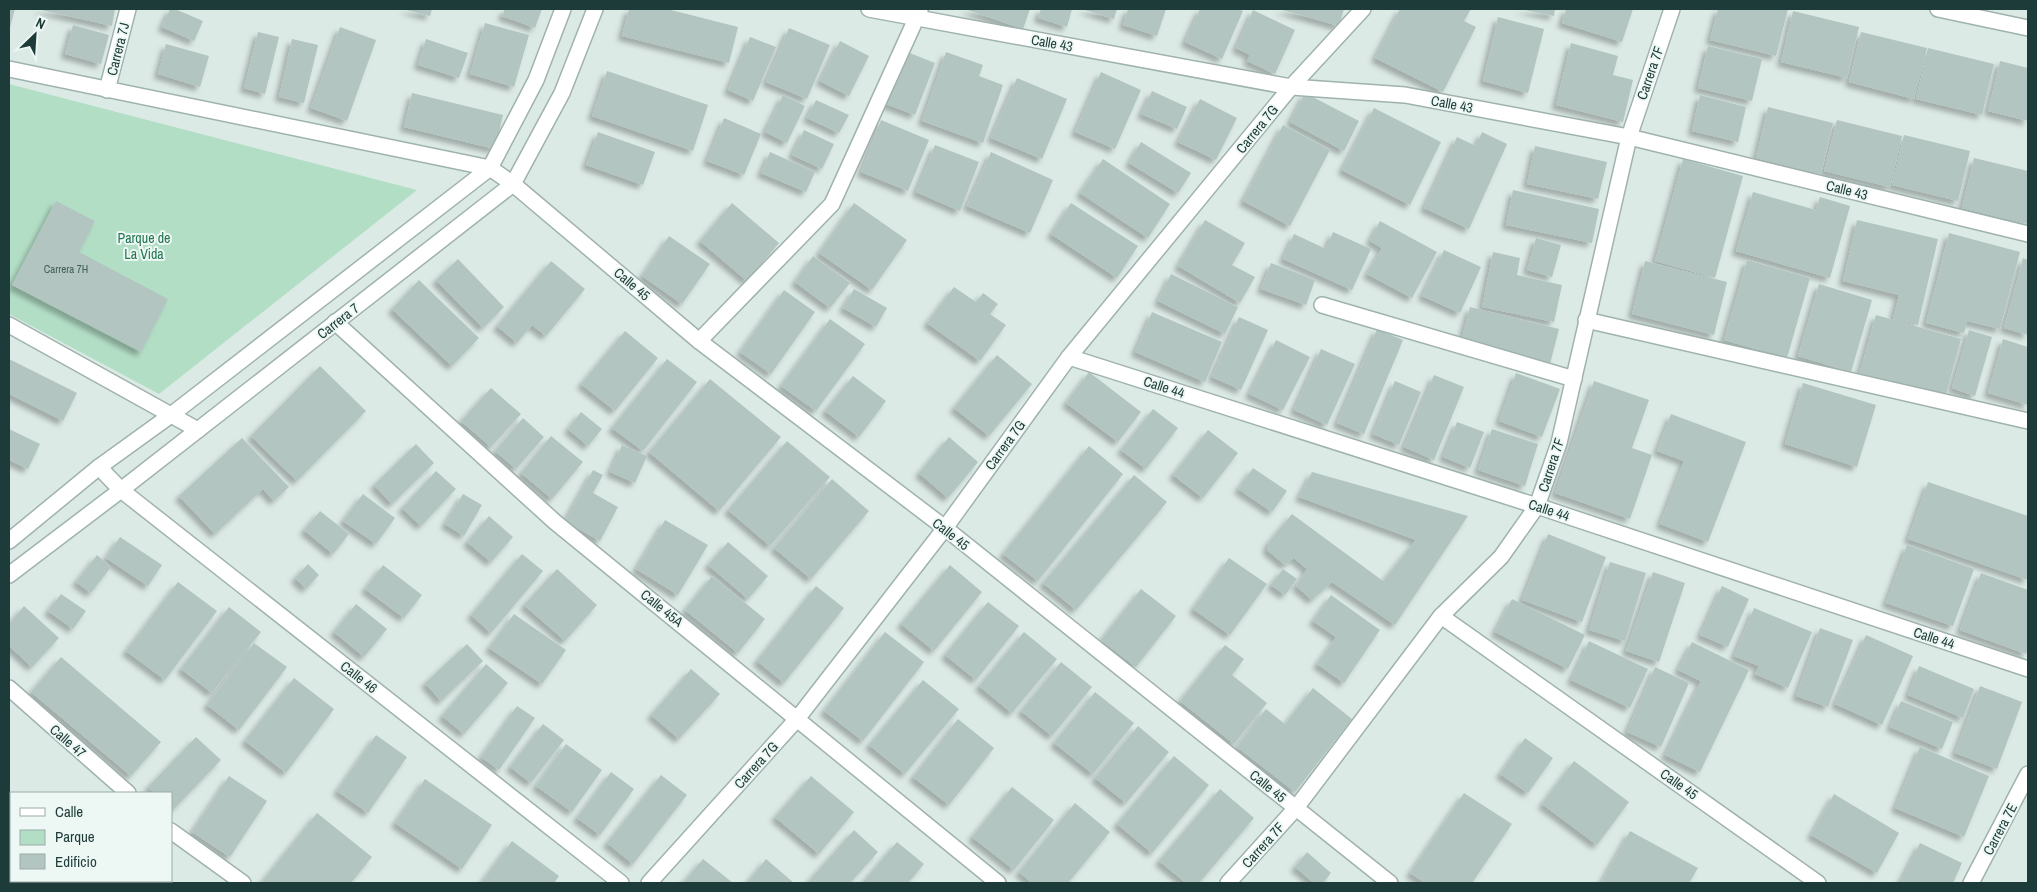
<svg xmlns="http://www.w3.org/2000/svg" width="2037" height="892" viewBox="0 0 2037 892" font-family="'Archivo Narrow',sans-serif">
  <style>
    .green { fill: #b3dec6 }
    .building { fill: #b2c5c0; filter: url(#shadow) }
    .lines { fill: none; stroke-linecap: round; stroke-linejoin: round }
    .minor-casing { stroke: #9fb2ae; stroke-width: 18 }
    .minor { stroke: #fff; stroke-width: 15 }
    .labels { text-anchor: middle; dominant-baseline: central; stroke-width: 4; stroke-linejoin: round; paint-order: stroke }
    .number-label { font-size: 11px; fill: #425e5a }
    .street-label { font-size: 14px; fill: #1d3b38; stroke: #edf7f4 }
    .park-label { font-size: 14px; fill: #247551; stroke: #edf7f4 }
  </style>
  <defs>
    <filter id="shadow"><feDropShadow dx="-4.5" dy="4.5" stdDeviation="2.5" flood-color="#0004"/></filter>
  </defs>
  <rect width="100%" height="100%" fill="#dceae6"/>
  <polygon class="green" points="9,84 417,190 159,394 9,314"/>
  <g class="building">
    <polygon points="9,9 15,9 9,31"/>
    <polygon points="37,9 115,9 112,26"/>
    <polygon points="170,9 175,9 203,21 194,41 162,27"/>
    <polygon points="403,9 432,9 430,16"/>
    <polygon points="505,9 542,9 535,28 502,16"/>
    <polygon points="629,9 667,9 738,27 729,63 622,36"/>
    <polygon points="965,9 1030,9 1023,29"/>
    <polygon points="1041,9 1072,9 1067,27 1038,18"/>
    <polygon points="1082,9 1117,9 1114,19"/>
    <polygon points="1128,9 1166,9 1157,36 1123,25"/>
    <polygon points="1200,9 1238,9 1243,11 1222,59 1185,42"/>
    <polygon points="1279,9 1344,9 1339,26"/>
    <polygon points="1400,9 1471,9 1464,21 1476,27 1443,92 1375,58"/>
    <polygon points="1520,9 1555,9 1554,16"/>
    <polygon points="1566,9 1633,9 1622,42 1562,23"/>
    <polygon points="1718,9 1788,9 1776,56 1710,40"/>
    <polygon points="1253,10 1295,30 1275,74 1247,61 1250,55 1236,48"/>
    <polygon points="1793,11 1859,27 1847,78 1781,62"/>
    <polygon points="1498,17 1544,29 1528,93 1483,81"/>
    <polygon points="485,23 529,35 514,87 470,74"/>
    <polygon points="73,25 109,35 101,64 65,54"/>
    <polygon points="340,27 376,40 347,121 311,108"/>
    <polygon points="789,28 830,45 807,99 766,82"/>
    <polygon points="258,32 279,37 265,94 244,88"/>
    <polygon points="1861,32 1927,48 1914,99 1849,82"/>
    <polygon points="750,37 776,47 753,101 728,90"/>
    <polygon points="292,39 318,45 304,103 279,97"/>
    <polygon points="426,39 468,53 459,78 418,65"/>
    <polygon points="840,41 869,56 849,96 820,81"/>
    <polygon points="1571,43 1618,56 1613,75 1633,80 1623,122 1556,105"/>
    <polygon points="166,44 209,56 200,87 158,74"/>
    <polygon points="1708,46 1762,59 1752,101 1698,88"/>
    <polygon points="1928,48 1994,64 1982,115 1916,99"/>
    <polygon points="907,52 935,63 915,115 886,104"/>
    <polygon points="946,52 983,65 979,76 1003,85 983,143 922,121"/>
    <polygon points="2000,61 2028,68 2028,121 1988,111"/>
    <polygon points="607,71 708,105 693,151 592,116"/>
    <polygon points="1101,72 1141,90 1115,149 1075,132"/>
    <polygon points="1017,78 1067,99 1042,159 991,138"/>
    <polygon points="1152,91 1187,107 1177,129 1141,114"/>
    <polygon points="412,93 503,115 495,149 404,127"/>
    <polygon points="1305,93 1359,121 1344,151 1290,122"/>
    <polygon points="783,95 805,106 787,143 765,132"/>
    <polygon points="1700,95 1746,107 1738,142 1692,131"/>
    <polygon points="1200,99 1237,118 1216,160 1178,142"/>
    <polygon points="816,100 849,115 839,133 807,118"/>
    <polygon points="1768,107 1833,123 1821,174 1756,158"/>
    <polygon points="1374,108 1441,142 1410,205 1342,170"/>
    <polygon points="724,118 761,134 744,175 707,161"/>
    <polygon points="881,120 929,140 908,191 861,172"/>
    <polygon points="1837,120 1902,136 1890,187 1824,171"/>
    <polygon points="1283,125 1330,150 1290,226 1243,201"/>
    <polygon points="804,130 834,144 822,169 792,155"/>
    <polygon points="598,132 655,152 643,185 586,165"/>
    <polygon points="1482,132 1507,144 1469,229 1424,208 1457,137 1476,146"/>
    <polygon points="1904,135 1970,151 1958,201 1892,185"/>
    <polygon points="1141,142 1191,173 1178,193 1129,163"/>
    <polygon points="935,145 979,162 960,211 916,192"/>
    <polygon points="1535,146 1607,162 1598,199 1527,184"/>
    <polygon points="770,152 815,172 806,192 761,173"/>
    <polygon points="991,152 1053,180 1030,233 967,206"/>
    <polygon points="1974,158 2028,171 2027,224 1962,208"/>
    <polygon points="1103,159 1170,204 1148,238 1080,193"/>
    <polygon points="1683,159 1743,176 1715,278 1655,261"/>
    <polygon points="1513,190 1599,209 1592,243 1506,225"/>
    <polygon points="1753,192 1816,210 1820,197 1850,206 1830,278 1736,251"/>
    <polygon points="56,201 95,221 79,252 168,299 141,352 12,285"/>
    <polygon points="732,203 779,243 747,281 700,241"/>
    <polygon points="854,203 907,240 872,290 819,253"/>
    <polygon points="1071,203 1138,246 1117,278 1051,234"/>
    <polygon points="1205,220 1245,243 1232,265 1255,277 1240,303 1178,266"/>
    <polygon points="1857,220 1938,239 1918,325 1893,319 1899,295 1843,281"/>
    <polygon points="1380,221 1437,252 1412,298 1367,274 1382,248 1370,241"/>
    <polygon points="1333,232 1371,249 1352,290 1283,259 1294,234 1326,249"/>
    <polygon points="1949,233 2020,252 2000,329 1967,321 1964,333 1926,323"/>
    <polygon points="669,236 710,264 682,304 642,276"/>
    <polygon points="1536,238 1561,245 1552,277 1527,270"/>
    <polygon points="1444,250 1481,267 1460,313 1422,296"/>
    <polygon points="1493,252 1520,258 1517,275 1562,285 1554,322 1482,307"/>
    <polygon points="813,256 850,283 830,308 795,282"/>
    <polygon points="2023,258 2028,260 2028,335 2004,328"/>
    <polygon points="458,259 504,307 483,328 436,280"/>
    <polygon points="1747,260 1810,278 1787,358 1724,340"/>
    <polygon points="551,261 585,289 546,336 532,325 517,343 497,326"/>
    <polygon points="1645,261 1727,282 1714,335 1632,314"/>
    <polygon points="1271,263 1315,280 1306,305 1261,289"/>
    <polygon points="1171,274 1238,307 1225,334 1158,301"/>
    <polygon points="419,280 479,338 452,366 392,309"/>
    <polygon points="1819,284 1872,300 1851,372 1798,356"/>
    <polygon points="954,287 976,302 983,293 998,304 990,314 1006,325 980,361 927,323"/>
    <polygon points="854,289 887,308 876,327 843,308"/>
    <polygon points="784,290 815,312 771,374 740,352"/>
    <polygon points="1470,307 1559,329 1550,364 1461,342"/>
    <polygon points="1152,312 1222,342 1205,382 1135,352"/>
    <polygon points="1876,315 1961,339 1945,398 1859,375"/>
    <polygon points="1239,317 1268,330 1241,390 1212,377"/>
    <polygon points="830,319 865,344 816,411 781,386"/>
    <polygon points="1377,329 1403,340 1364,434 1337,423"/>
    <polygon points="1969,330 1992,337 1975,396 1952,388"/>
    <polygon points="625,331 658,358 615,411 581,384"/>
    <polygon points="2003,339 2028,347 2028,405 1988,393"/>
    <polygon points="1276,340 1310,357 1283,410 1249,394"/>
    <polygon points="1321,349 1355,364 1327,425 1294,410"/>
    <polygon points="997,355 1032,384 989,436 954,408"/>
    <polygon points="9,359 77,393 63,421 9,394"/>
    <polygon points="667,359 697,382 643,451 612,428"/>
    <polygon points="320,366 366,411 297,481 251,436"/>
    <polygon points="1089,372 1141,412 1118,442 1066,403"/>
    <polygon points="1516,373 1560,389 1542,437 1499,421"/>
    <polygon points="1434,375 1464,387 1434,460 1404,447"/>
    <polygon points="853,376 886,401 859,437 825,411"/>
    <polygon points="710,379 781,437 719,511 649,452"/>
    <polygon points="1395,381 1421,392 1399,445 1373,434"/>
    <polygon points="1594,381 1649,400 1632,448 1652,455 1630,519 1555,493"/>
    <polygon points="1803,383 1876,405 1857,467 1785,444"/>
    <polygon points="491,388 521,414 491,447 461,421"/>
    <polygon points="1153,409 1178,428 1146,469 1121,450"/>
    <polygon points="581,412 602,429 588,446 568,429"/>
    <polygon points="1671,414 1746,442 1708,542 1660,524 1684,461 1657,451"/>
    <polygon points="523,418 544,437 516,469 495,451"/>
    <polygon points="1457,422 1484,432 1470,468 1443,457"/>
    <polygon points="9,429 40,444 28,469 9,460"/>
    <polygon points="1492,429 1538,444 1525,486 1478,470"/>
    <polygon points="1208,430 1238,453 1203,498 1173,475"/>
    <polygon points="551,436 583,462 552,499 521,473"/>
    <polygon points="949,437 978,462 948,498 919,473"/>
    <polygon points="242,438 289,487 274,501 263,489 215,534 179,496"/>
    <polygon points="787,441 830,477 770,546 728,510"/>
    <polygon points="416,444 434,463 392,504 374,485"/>
    <polygon points="622,445 647,456 635,483 610,472"/>
    <polygon points="1089,446 1123,474 1038,581 1003,554"/>
    <polygon points="1253,468 1287,491 1272,512 1238,489"/>
    <polygon points="593,470 603,475 593,493 618,507 600,541 565,521"/>
    <polygon points="436,471 456,489 421,526 402,508"/>
    <polygon points="1312,472 1468,516 1395,625 1332,582 1312,600 1296,586 1307,569 1294,558 1285,565 1267,550 1269,542 1292,514 1383,581 1416,540 1299,497"/>
    <polygon points="1134,475 1167,502 1076,610 1043,583"/>
    <polygon points="832,479 869,511 811,579 774,548"/>
    <polygon points="1928,482 2028,516 2028,580 1908,539"/>
    <polygon points="363,494 395,518 376,544 343,521"/>
    <polygon points="463,494 482,505 464,536 445,524"/>
    <polygon points="320,511 349,534 333,554 304,530"/>
    <polygon points="489,516 513,537 491,562 467,542"/>
    <polygon points="665,520 708,545 678,595 636,569"/>
    <polygon points="1548,534 1606,557 1582,622 1522,600"/>
    <polygon points="120,537 162,565 148,586 106,558"/>
    <polygon points="728,542 768,576 748,599 708,565"/>
    <polygon points="1907,545 1974,569 1953,626 1886,603"/>
    <polygon points="522,554 543,571 491,633 471,615"/>
    <polygon points="97,555 111,567 91,593 76,582"/>
    <polygon points="1229,558 1267,584 1230,635 1193,609"/>
    <polygon points="1610,562 1646,573 1625,641 1589,630"/>
    <polygon points="308,564 319,575 306,589 295,578"/>
    <polygon points="383,565 422,595 404,618 365,589"/>
    <polygon points="950,565 982,592 934,651 901,624"/>
    <polygon points="557,569 597,605 565,641 524,605"/>
    <polygon points="1283,569 1297,579 1285,595 1271,585"/>
    <polygon points="1653,572 1685,583 1659,662 1626,651"/>
    <polygon points="1981,573 2028,590 2028,647 2026,654 1960,630"/>
    <polygon points="712,576 765,619 738,653 685,610"/>
    <polygon points="178,582 217,611 165,680 126,651"/>
    <polygon points="816,586 844,608 784,683 757,661"/>
    <polygon points="1722,586 1749,599 1728,647 1700,635"/>
    <polygon points="1141,589 1176,616 1136,667 1101,640"/>
    <polygon points="61,594 86,611 73,629 48,611"/>
    <polygon points="1331,595 1380,630 1344,683 1317,664 1336,637 1313,621"/>
    <polygon points="1512,599 1585,635 1568,669 1495,632"/>
    <polygon points="988,602 1019,626 976,680 945,655"/>
    <polygon points="356,604 387,629 364,657 334,632"/>
    <polygon points="24,606 59,638 32,667 9,646 9,624"/>
    <polygon points="229,607 261,632 212,693 181,669"/>
    <polygon points="1754,608 1812,632 1788,688 1755,674 1759,666 1734,656"/>
    <polygon points="514,614 566,650 542,684 489,648"/>
    <polygon points="1820,628 1853,640 1828,707 1796,696"/>
    <polygon points="885,632 924,662 863,741 824,711"/>
    <polygon points="1024,632 1057,659 1012,713 979,686"/>
    <polygon points="1866,635 1913,656 1882,725 1835,704"/>
    <polygon points="1589,641 1648,669 1630,708 1571,680"/>
    <polygon points="1692,642 1749,670 1700,772 1665,755 1701,681 1678,670"/>
    <polygon points="254,643 287,667 239,730 207,705"/>
    <polygon points="467,644 483,661 441,701 425,683"/>
    <polygon points="1225,645 1244,659 1232,675 1267,703 1234,744 1180,701"/>
    <polygon points="61,657 161,742 131,776 31,692"/>
    <polygon points="1061,662 1092,687 1052,736 1021,711"/>
    <polygon points="486,664 508,683 464,734 442,716"/>
    <polygon points="1919,666 1974,689 1963,718 1908,695"/>
    <polygon points="1655,667 1689,683 1661,747 1627,732"/>
    <polygon points="691,669 720,694 679,739 651,715"/>
    <polygon points="294,678 334,709 286,773 245,741"/>
    <polygon points="923,680 959,709 905,774 869,745"/>
    <polygon points="1980,686 2022,702 1997,769 1955,753"/>
    <polygon points="1313,688 1352,719 1295,792 1237,747 1266,709 1285,724"/>
    <polygon points="1095,692 1134,723 1093,774 1054,743"/>
    <polygon points="1901,701 1953,722 1942,749 1890,727"/>
    <polygon points="517,706 535,718 499,770 481,757"/>
    <polygon points="958,719 994,748 949,805 913,777"/>
    <polygon points="543,724 564,740 531,783 510,767"/>
    <polygon points="1138,726 1169,752 1126,803 1095,778"/>
    <polygon points="376,735 407,757 368,813 337,791"/>
    <polygon points="196,737 221,760 172,811 171,793 154,793 148,787"/>
    <polygon points="1525,738 1553,758 1528,793 1500,774"/>
    <polygon points="566,744 602,770 572,812 536,786"/>
    <polygon points="1920,747 1989,776 1964,837 1895,808"/>
    <polygon points="1174,756 1209,785 1152,853 1117,824"/>
    <polygon points="1574,761 1629,802 1597,845 1542,804"/>
    <polygon points="611,772 634,789 600,835 577,818"/>
    <polygon points="661,775 687,795 633,864 607,843"/>
    <polygon points="229,776 267,801 230,857 192,832"/>
    <polygon points="811,776 854,812 819,854 775,817"/>
    <polygon points="425,779 492,825 462,869 395,823"/>
    <polygon points="1012,787 1054,820 1014,870 972,837"/>
    <polygon points="1220,789 1254,818 1199,883 1186,883 1159,861"/>
    <polygon points="1464,793 1512,824 1472,883 1425,883 1410,873"/>
    <polygon points="1834,794 1899,833 1877,873 1811,835"/>
    <polygon points="1075,803 1110,832 1068,883 1032,883 1019,872"/>
    <polygon points="317,813 372,857 351,883 261,883"/>
    <polygon points="854,830 878,852 850,883 807,883"/>
    <polygon points="1630,831 1698,868 1689,883 1601,883"/>
    <polygon points="512,841 559,876 554,883 481,883"/>
    <polygon points="897,842 924,864 908,883 862,883"/>
    <polygon points="1920,843 1962,863 1953,883 1900,883"/>
    <polygon points="1307,852 1331,873 1323,883 1314,883 1295,867"/>
    <polygon points="703,859 733,883 683,883"/>
    <polygon points="766,859 794,883 747,883"/>
    <polygon points="11,875 11,881 34,881 33,883 9,883"/>
  </g>
  <g class="lines">
    <g class="minor-casing">
      <g id="minor">
        <polyline points="869,9 1291,87 1405,95 1629,137 2028,234"/>
        <polyline points="1938,9 2028,28"/>
        <polyline points="9,69 490,168 513,184 699,341 945,528 1390,883"/>
        <polyline points="107,90 128,9"/>
        <polyline points="1322,305 1574,379"/>
        <polyline points="1586,320 2028,421"/>
        <polyline points="335,322 555,522 998,883"/>
        <polyline points="9,325 198,430"/>
        <polyline points="699,341 832,204 920,10"/>
        <polyline points="1069,357 1537,506 2028,669"/>
        <polyline points="99,467 121,490 621,883"/>
        <polyline points="9,541 99,467 171,415 490,168 536,80 563,9"/>
        <polyline points="9,575 121,490 513,184 562,93 595,9"/>
        <polyline points="1441,616 1818,883"/>
        <polyline points="9,688 128,793"/>
        <polyline points="171,831 243,883"/>
        <polyline points="132,883 133,881"/>
        <polyline points="649,883 797,719 945,528 1069,357 1291,87 1363,9"/>
        <polyline points="1228,883 1296,808 1441,616 1501,557 1537,506 1559,443 1629,137 1672,9"/>
        <polyline points="1971,883 2028,774"/>
      </g>
    </g>
    <use href="#minor" class="minor"/>
  </g>
  <g class="labels">
    <g class="number-label">
      <text x="66" y="269">Carrera 7H</text>
    </g>
    <g class="street-label">
      <text transform="translate(1052 43) rotate(10)">Calle 43</text>
      <text transform="translate(118 49) rotate(-76)">Carrera 7J</text>
      <text transform="translate(1650 73) rotate(-71)">Carrera 7F</text>
      <text transform="translate(1452 104) rotate(11)">Calle 43</text>
      <text transform="translate(1257 129) rotate(-51)">Carrera 7G</text>
      <text transform="translate(1847 190) rotate(14)">Calle 43</text>
      <text transform="translate(632 284) rotate(40)">Calle 45</text>
      <text transform="translate(338 321) rotate(-38)">Carrera 7</text>
      <text transform="translate(1164 387) rotate(18)">Calle 44</text>
      <text transform="translate(1005 445) rotate(-54)">Carrera 7G</text>
      <text transform="translate(1551 465) rotate(-72)">Carrera 7F</text>
      <text transform="translate(1549 510) rotate(18)">Calle 44</text>
      <text transform="translate(951 534) rotate(38)">Calle 45</text>
      <text transform="translate(662 608) rotate(39)">Calle 45A</text>
      <text transform="translate(1934 638) rotate(18)">Calle 44</text>
      <text transform="translate(359 677) rotate(38)">Calle 46</text>
      <text transform="translate(68 741) rotate(41)">Calle 47</text>
      <text transform="translate(756 765) rotate(-48)">Carrera 7G</text>
      <text transform="translate(1679 784) rotate(35)">Calle 45</text>
      <text transform="translate(1268 786) rotate(39)">Calle 45</text>
      <text transform="translate(2000 829) rotate(-62)">Carrera 7E</text>
      <text transform="translate(1263 845) rotate(-48)">Carrera 7F</text>
    </g>
    <g class="park-label">
      <text x="144" y="238">Parque de<tspan x="144" dy="16">La Vida</tspan></text>
    </g>
  </g>
  <rect width="2037" height="892" fill="none" stroke="#1d3b38" stroke-width="20"/>
  <rect x="10" y="792" width="162" height="90" fill="#edf7f4" stroke="#9aaca9"/>
  <rect x="20" y="808" width="25" height="8" fill="#ffffff" stroke="#9aaca9"/>
  <text x="55" y="817" font-size="15" fill="#1d3b38">Calle</text>
  <rect x="20" y="830" width="25" height="15" fill="#b3dec6" stroke="#9aaca9"/>
  <text x="55" y="842" font-size="15" fill="#1d3b38">Parque</text>
  <rect x="20" y="854" width="25" height="15" fill="#b2c5c0" stroke="#9aaca9"/>
  <text x="55" y="867" font-size="15" fill="#1d3b38">Edificio</text>
  <g transform="translate(35 35) rotate(25)" stroke="#edf7f4" stroke-width="4" paint-order="stroke">
  <path d="M0-4L9 19L0 12L-9 19Z" fill="#1d3b38"/>
  <text y="-8" font-size="14" font-weight="bold" text-anchor="middle" fill="#1d3b38">N</text>
  </g>
</svg>
